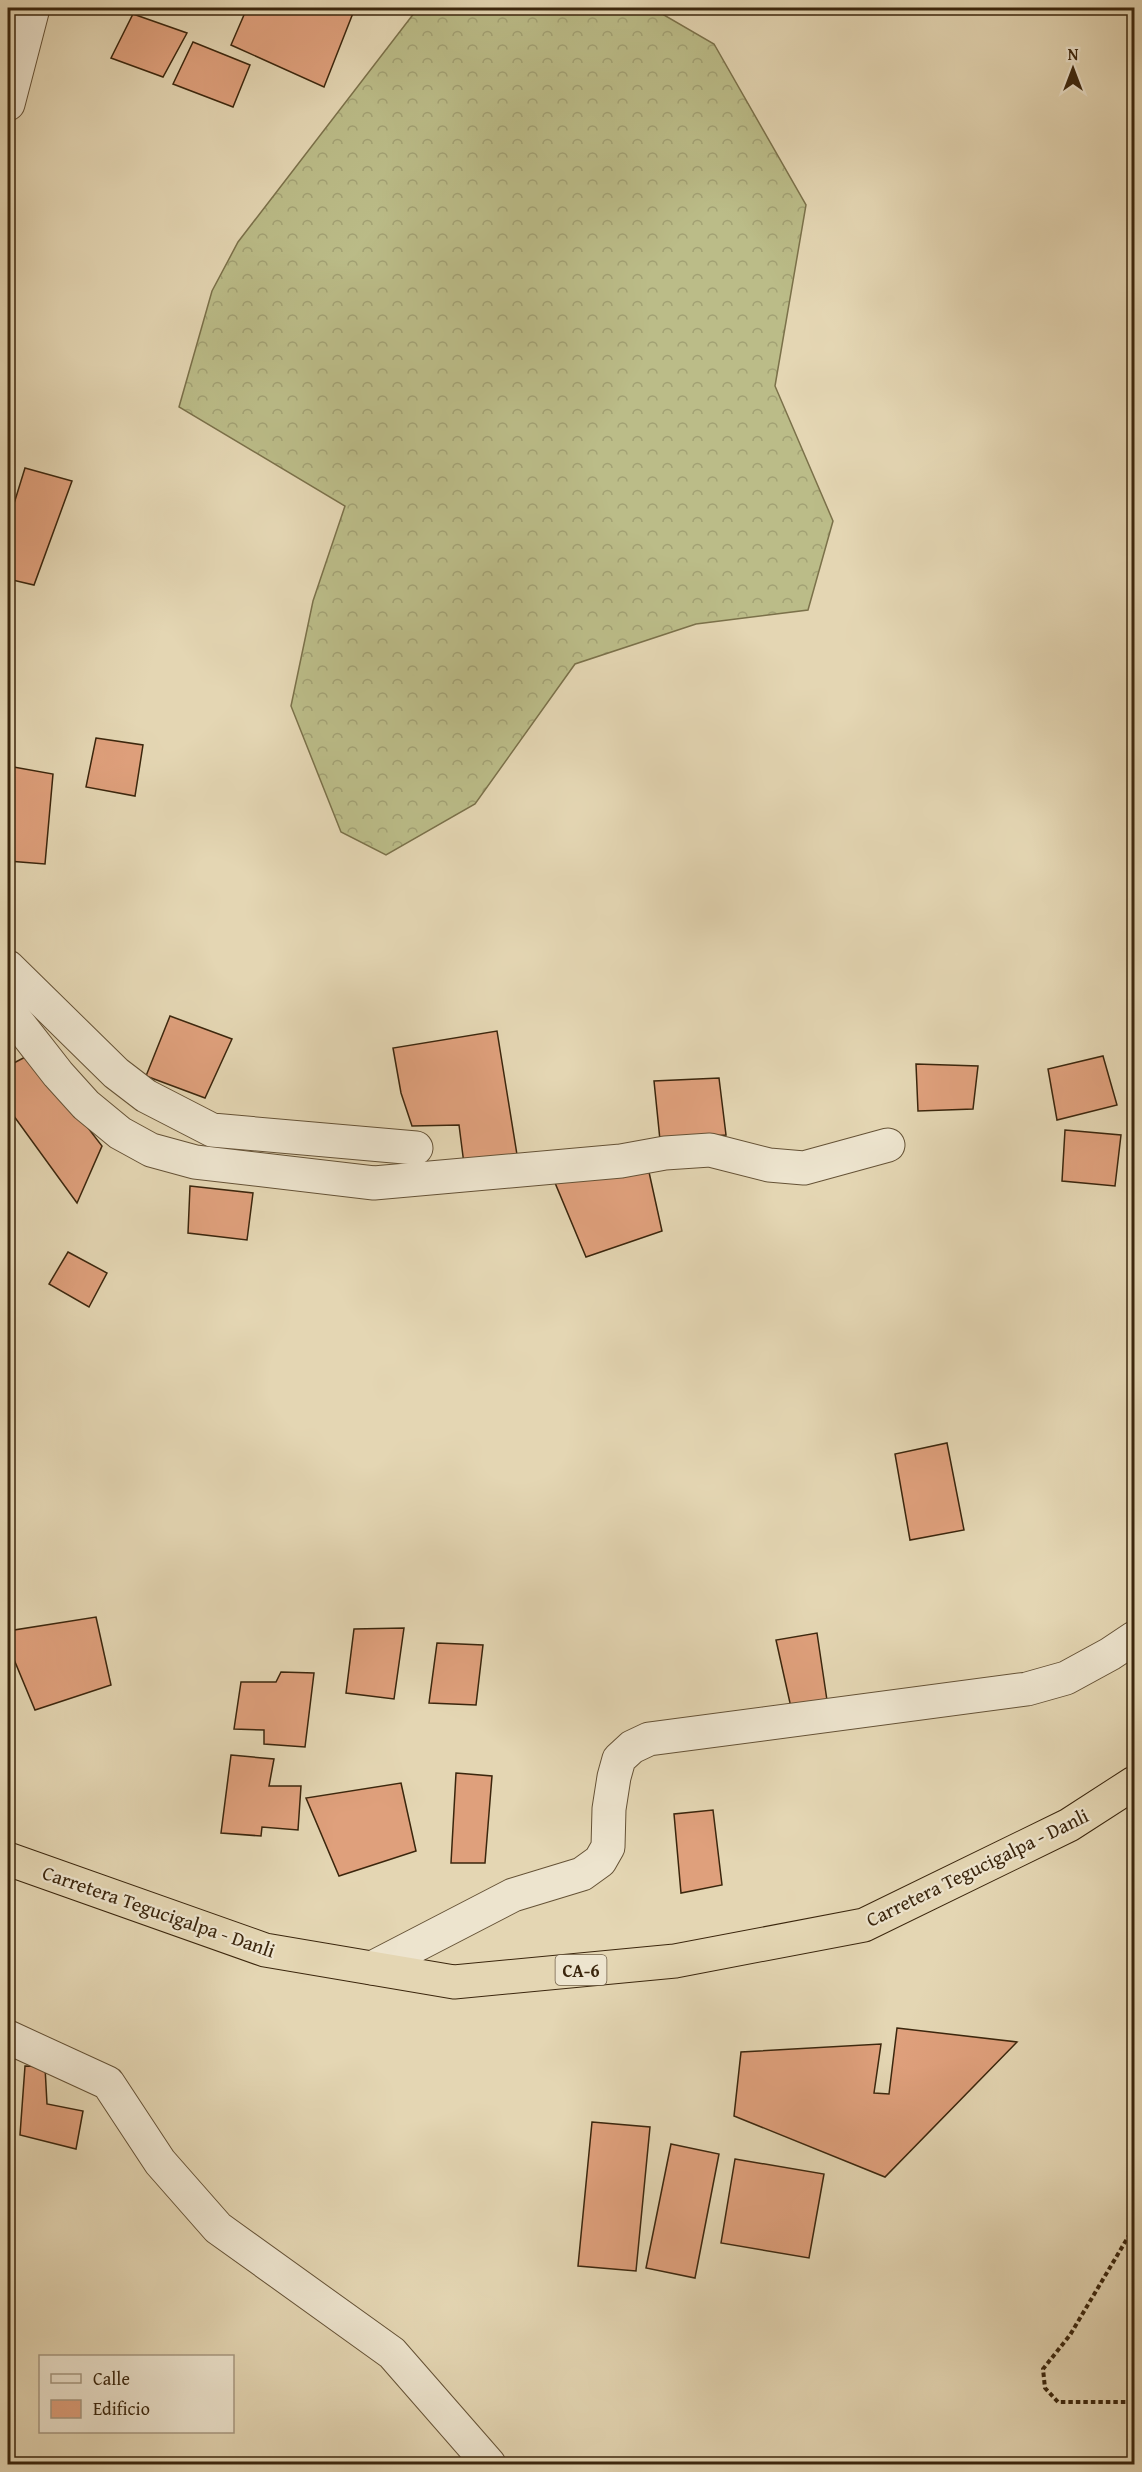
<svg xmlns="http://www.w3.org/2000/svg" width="1142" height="2472" viewBox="0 0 1142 2472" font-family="'Gentium Book Plus',serif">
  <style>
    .forest { fill: url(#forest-crowns); stroke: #7b714a; stroke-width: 1.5 }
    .building { fill: #dfa07c; stroke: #3b260d; stroke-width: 1.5 }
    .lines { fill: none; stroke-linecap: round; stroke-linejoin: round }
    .minor-casing { stroke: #655236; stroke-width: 35 }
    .highway-casing { stroke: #3b260d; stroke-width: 35 }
    .path { stroke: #3b260d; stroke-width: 4; stroke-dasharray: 4.5 3; stroke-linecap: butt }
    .minor { stroke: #ede4ce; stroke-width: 33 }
    .highway { stroke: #e4d6b3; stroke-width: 33 }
    .labels { text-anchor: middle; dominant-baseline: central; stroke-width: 4.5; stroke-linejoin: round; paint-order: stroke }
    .shield { fill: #ede4ce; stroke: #705f47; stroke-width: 1.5 }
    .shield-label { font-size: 18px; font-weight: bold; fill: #3b260d }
    .street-label { font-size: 20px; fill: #3b260d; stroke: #ede4ce }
  </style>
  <defs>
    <pattern id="forest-crowns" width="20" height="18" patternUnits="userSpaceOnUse" patternTransform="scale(1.5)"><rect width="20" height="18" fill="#bbbc88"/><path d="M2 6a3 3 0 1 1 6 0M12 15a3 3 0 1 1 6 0" fill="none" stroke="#a2a174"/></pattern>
  </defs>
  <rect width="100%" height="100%" fill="#e4d6b3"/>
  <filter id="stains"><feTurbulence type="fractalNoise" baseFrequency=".00333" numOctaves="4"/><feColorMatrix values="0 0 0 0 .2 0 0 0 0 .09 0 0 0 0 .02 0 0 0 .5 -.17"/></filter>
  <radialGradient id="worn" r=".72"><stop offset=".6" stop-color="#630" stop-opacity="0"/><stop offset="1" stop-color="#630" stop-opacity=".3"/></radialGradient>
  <polygon class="forest" points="418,8 652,8 714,44 806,205 775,386 833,521 808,610 696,624 575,664 475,804 386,855 341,832 291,706 313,601 345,506 179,407 212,291 238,242"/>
  <g class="building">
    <polygon points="247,8 355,8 324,87 231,45"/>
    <polygon points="133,14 187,33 163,77 111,58"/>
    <polygon points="193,42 250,65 233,107 173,84"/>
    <polygon points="25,468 72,481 34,585 8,579 8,523"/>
    <polygon points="96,738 143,745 135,796 86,787"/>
    <polygon points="8,766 53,774 45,864 8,861"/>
    <polygon points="170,1016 232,1039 205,1098 146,1076"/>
    <polygon points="497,1031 519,1167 465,1172 459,1125 412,1126 401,1093 393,1048"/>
    <polygon points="31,1054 102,1146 77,1203 8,1108 8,1066"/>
    <polygon points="1103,1056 1117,1105 1057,1120 1048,1069"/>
    <polygon points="916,1064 978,1066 973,1109 918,1111"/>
    <polygon points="719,1078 726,1135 660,1140 654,1081"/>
    <polygon points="1065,1130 1121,1135 1115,1186 1062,1181"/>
    <polygon points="647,1163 662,1231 586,1257 553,1178"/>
    <polygon points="190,1186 253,1193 247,1240 188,1233"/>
    <polygon points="8,1215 14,1220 8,1230"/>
    <polygon points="68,1252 107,1273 89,1307 49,1284"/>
    <polygon points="947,1443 964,1530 910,1540 895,1454"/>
    <polygon points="96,1617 111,1685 35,1710 8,1645 8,1631"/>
    <polygon points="404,1628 394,1699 346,1693 354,1629"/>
    <polygon points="817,1633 828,1707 792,1712 776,1640"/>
    <polygon points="437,1643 483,1645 476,1705 429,1703"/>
    <polygon points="281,1672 314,1673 305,1747 264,1744 264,1730 234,1729 241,1682 276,1682"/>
    <polygon points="231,1755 274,1759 269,1786 301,1786 298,1830 262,1827 261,1836 221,1833"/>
    <polygon points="456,1773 492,1776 485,1863 451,1863"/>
    <polygon points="401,1783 416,1851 339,1876 306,1798"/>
    <polygon points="713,1810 722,1885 681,1893 674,1814"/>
    <polygon points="897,2028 1017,2042 885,2177 734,2116 741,2052 881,2044 874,2093 889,2094"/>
    <polygon points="25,2066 45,2067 47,2104 83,2111 76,2149 20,2135"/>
    <polygon points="592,2122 650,2127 636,2271 578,2266"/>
    <polygon points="671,2144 719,2154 695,2278 646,2268"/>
    <polygon points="735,2159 824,2174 809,2258 721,2243"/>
  </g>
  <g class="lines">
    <g class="minor-casing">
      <g id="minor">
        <polyline points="8,104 33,8"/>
        <polyline points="8,967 116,1073 146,1096 212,1130 416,1148"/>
        <polyline points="8,1010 58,1074 86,1105 120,1133 151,1150 195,1162 374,1183 621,1161 665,1153 710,1150 769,1165 804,1168 888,1145"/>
        <polyline points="372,1968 513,1895 582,1874 600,1861 608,1847 609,1809 614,1777 619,1759 632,1747 649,1739 1027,1689 1066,1678 1110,1654 1134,1638"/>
        <polyline points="8,2037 108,2083 160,2162 218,2228 392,2353 489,2464"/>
      </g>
    </g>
    <g class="highway-casing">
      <polyline id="highway" points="8,1859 265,1950 454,1982 675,1961 864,1925 1069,1825 1134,1783"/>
    </g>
    <polyline class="path" points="1134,2227 1070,2335 1043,2369 1045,2388 1058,2402 1134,2402"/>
    <use href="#minor" class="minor"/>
    <use href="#highway" class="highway"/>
  </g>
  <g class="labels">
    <rect class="shield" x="555.5" y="1955" width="51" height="30" rx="4.5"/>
    <g class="shield-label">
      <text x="581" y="1970">CA-6</text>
    </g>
    <g class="street-label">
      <text transform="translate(977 1867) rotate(-26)">Carretera Tegucigalpa - Danli</text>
      <text transform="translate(159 1911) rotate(19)">Carretera Tegucigalpa - Danli</text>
    </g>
  </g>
  <rect width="1142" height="2472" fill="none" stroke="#e4d6b3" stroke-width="30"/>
  <rect x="9" y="9" width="1124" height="2454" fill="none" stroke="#3b260d" stroke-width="3"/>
  <rect x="15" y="15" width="1112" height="2442" fill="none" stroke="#3b260d" stroke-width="1.5"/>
  <rect x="39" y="2355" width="195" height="78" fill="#ede4ce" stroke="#a69881" stroke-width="1.5"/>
  <rect x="51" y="2374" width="30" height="9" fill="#ede4ce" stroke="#a69881" stroke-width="1.5"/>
  <text x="93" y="2385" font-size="18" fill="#3b260d">Calle</text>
  <rect x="51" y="2400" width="30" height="18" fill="#dfa07c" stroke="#a69881" stroke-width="1.5"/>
  <text x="93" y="2415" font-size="18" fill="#3b260d">Edificio</text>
  <g transform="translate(1073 69)" stroke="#ede4ce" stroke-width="4.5" paint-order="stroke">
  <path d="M0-4.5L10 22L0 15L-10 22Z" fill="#3b260d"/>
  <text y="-9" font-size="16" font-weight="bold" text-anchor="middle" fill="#3b260d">N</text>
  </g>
  <rect width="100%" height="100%" filter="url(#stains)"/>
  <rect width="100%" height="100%" fill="url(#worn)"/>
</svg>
